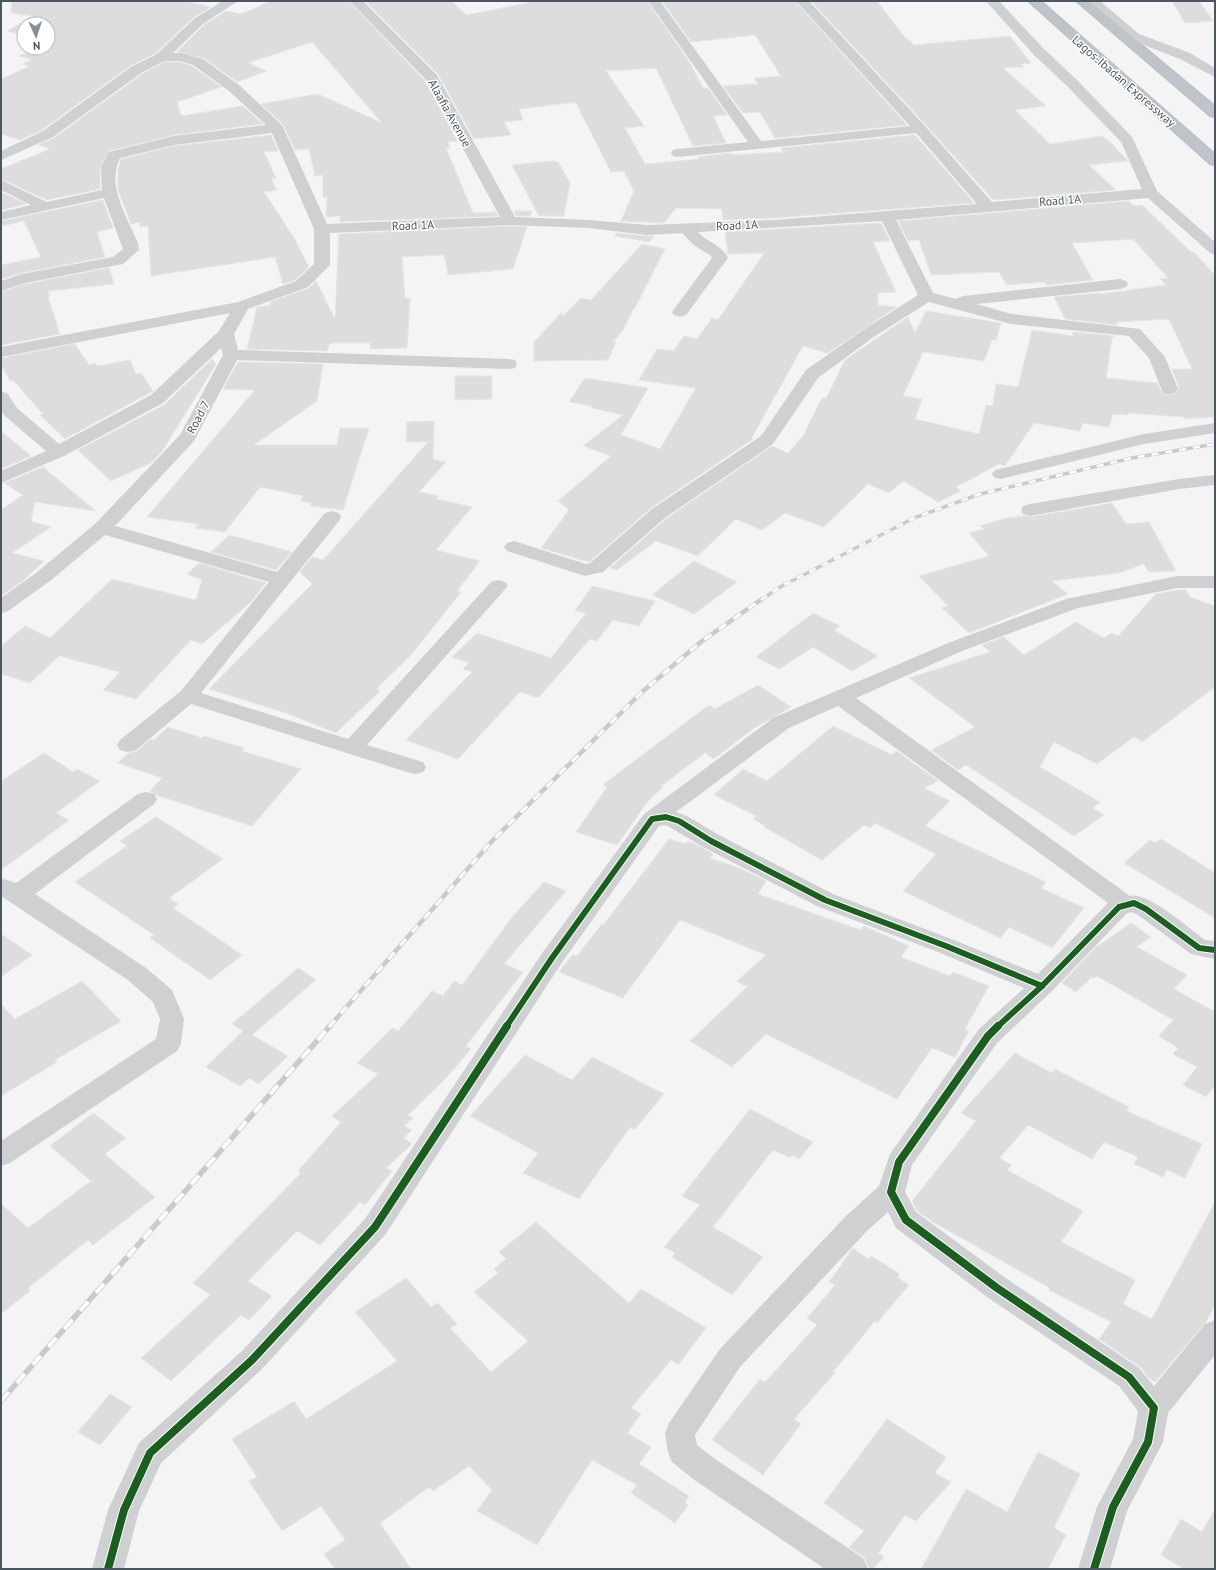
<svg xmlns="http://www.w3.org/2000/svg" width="1216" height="1570" viewBox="0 0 1216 1570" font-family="'PT Sans',sans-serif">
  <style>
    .building { fill: #ddddde; stroke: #e5e6e7 }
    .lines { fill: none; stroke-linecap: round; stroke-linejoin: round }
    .highway-casing { stroke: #b9bec3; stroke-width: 2 }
    .street { fill: #ced0d2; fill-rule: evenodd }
    .highway { fill: #bec4c9; fill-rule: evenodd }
    .rail-far2-casing { stroke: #c9cacc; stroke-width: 3.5 }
    .rail-far1-casing { stroke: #c9cacc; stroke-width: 4.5 }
    .rail-casing { stroke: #c9cacc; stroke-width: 5.5 }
    .rail-far2 { stroke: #fff; stroke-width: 2.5; stroke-dasharray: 7; stroke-linecap: butt }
    .rail-far1 { stroke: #fff; stroke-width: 3; stroke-dasharray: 9; stroke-linecap: butt }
    .rail { stroke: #fff; stroke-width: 4; stroke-dasharray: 12; stroke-linecap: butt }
    .cycleway-far1-casing { stroke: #fff; stroke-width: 8 }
    .cycleway-casing { stroke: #fff; stroke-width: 10 }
    .cycleway-far1 { stroke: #1b5e20; stroke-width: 6 }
    .cycleway { stroke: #1b5e20; stroke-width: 8 }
    .labels { text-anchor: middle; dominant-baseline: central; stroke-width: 3; stroke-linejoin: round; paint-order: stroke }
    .far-street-label { font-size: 12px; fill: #4a5661; stroke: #fff }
  </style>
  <rect width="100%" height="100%" fill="#f4f4f4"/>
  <g class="building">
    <polygon points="12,1 183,1 211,7 194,17 156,53 130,66 42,130 20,140 1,134 1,79 30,66 23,64 32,59 19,56 38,48 48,48 48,24 24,24 24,35 7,31 33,16 11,13"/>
    <polygon points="271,1 349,1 425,81 457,141 448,142 450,148 446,148 473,213 496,212 498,216 340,222 340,216 326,217 327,197 323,197 323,175 315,176 309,149 295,150 283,124 261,104 318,94 382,123 312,42 248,63 267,71 237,82 204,58 177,52 204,25 226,11 241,14"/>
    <polygon points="365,1 452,1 466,15 537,1 647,1 690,63 703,88 708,88 727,115 713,116 726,143 693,146 656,68 606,71 644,126 625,128 645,164 699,159 698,157 731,153 732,155 783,152 781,148 915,135 974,203 774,218 723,220 722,209 676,208 664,223 621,221 634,191 624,171 611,172 576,103 567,103 519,109 523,120 504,122 511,135 474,139 438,74"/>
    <polygon points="662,1 795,1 907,125 775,138 760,112 743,113 723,86 758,84 754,78 781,76 755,35 691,42"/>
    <polygon points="811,1 877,1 903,35 914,45 1010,36 1031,63 1021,64 1024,67 1003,68 1046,106 1015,110 1050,144 1102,136 1110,142 1128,161 1089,165 1116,190 993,200 926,125"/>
    <polygon points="1172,1 1199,1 1213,21 1185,23"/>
    <polygon points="164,62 180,62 192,66 221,87 177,102 181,116 243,106 263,124 174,135 109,151 100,167 100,189 47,200 1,179 1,169 50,149 38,145 54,138 142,74"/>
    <polygon points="271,135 278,151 264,152 276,178 271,178 277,190 264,192 294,238 309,267 295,280 283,284 275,257 151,276 148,226 140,227 139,222 131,224 118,190 118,169 121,159 174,146"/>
    <polygon points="554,161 558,162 570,183 564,216 539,216 512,165"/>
    <polygon points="1,192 27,204 1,210"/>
    <polygon points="103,200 113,228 97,232 105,257 22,273 1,279 1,265 41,257 24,221 1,226 1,221"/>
    <polygon points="1129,201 1134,206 1142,205 1191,252 1194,252 1215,275 1215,422 1213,417 1184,419 1184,417 1128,413 1128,415 1113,414 1109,427 1083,423 1080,431 1034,423 1005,466 999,464 956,487 961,491 938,502 903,481 889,493 868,484 824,527 785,513 762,530 736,519 698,556 656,541 617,570 610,568 667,518 772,446 788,453 803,436 822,398 826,399 845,360 908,317 915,333 926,311 1001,323 996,340 992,340 984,361 923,352 903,396 922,399 915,419 979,434 986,405 993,406 996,384 1018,387 1032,330 1074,336 1072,332 1115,336 1112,337 1106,378 1157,383 1163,394 1176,394 1179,388 1172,369 1192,369 1169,319 1117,322 1117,325 1065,319 1054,297 1100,293 1101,294 1166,285 1160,279 1168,278 1133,239 1072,243 1093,280 1047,285 1045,282 1007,285 999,272 931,275 919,240 908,241 898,221"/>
    <polygon points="514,211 532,211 530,216 516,216"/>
    <polygon points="881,223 890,241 873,242 896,292 878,293 878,305 896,307 828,353 803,346 751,439 753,439 651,508 589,562 541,548 569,510 558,501 611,456 583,446 623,415 592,408 592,406 569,402 585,378 648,388 621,435 660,449 696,388 639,380 657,349 674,351 684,336 697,339 712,318 718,320 764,253 728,254 725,232"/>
    <polygon points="510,226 527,227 513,269 448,275 444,255 402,257 405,298 410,298 407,348 370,349 370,343 330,343 327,351 247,349 257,307 270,306 270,302 309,288 316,281 335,319 339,234"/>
    <polygon points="616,233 647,236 654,236 649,242 615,236"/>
    <polygon points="642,244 665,249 636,306 631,312 632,312 623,330 613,342 616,342 608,360 534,361 534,342 562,312 563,316 581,298 591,300"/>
    <polygon points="109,268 114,284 48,291 50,297 48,297 60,334 1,345 1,292 25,284"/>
    <polygon points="75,344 89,365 95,363 97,366 130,360 136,374 141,373 153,391 65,439 40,415 43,414 13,380 10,381 1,365 1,358"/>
    <polygon points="212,359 216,364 161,453 151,463 111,481 78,450 164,405"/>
    <polygon points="238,362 323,364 317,401 254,445 337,445 340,428 369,428 343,510 310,506 312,503 300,501 304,496 260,487 225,532 195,528 198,524 147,517 255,390 223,389"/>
    <polygon points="455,376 492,376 492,399 455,400"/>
    <polygon points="434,421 433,459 446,462 419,492 439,496 436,499 472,507 436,550 480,561 457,591 461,592 412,654 376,689 380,691 336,733 286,713 209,689 312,584 300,572 312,557 323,560 428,442 406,442 407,422"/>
    <polygon points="1,431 31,456 1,469"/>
    <polygon points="43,467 96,511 35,502 31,521 51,527 12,553 44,561 24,580 1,596 1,510 23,495 4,483"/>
    <polygon points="1112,503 1126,524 1149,522 1176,571 1149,572 1144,564 1119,573 1052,581 1068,594 969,633 942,608 948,606 919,576 989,556 969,533 985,529 980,526 1007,518 1024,516 1030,517"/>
    <polygon points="229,535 278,548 292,552 276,570 211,552"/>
    <polygon points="694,561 737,582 694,614 652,595"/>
    <polygon points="199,563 266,583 250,603 202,644 191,640 136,699 103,690 120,672 59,656 30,683 1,674 1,646 25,626 50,638 112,579 196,600 202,580 187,574"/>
    <polygon points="592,586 655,601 639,626 613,620 597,641 590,639 538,698 520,692 458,759 406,740 472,672 463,669 469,663 452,657 477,633 551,658 586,613 575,611"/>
    <polygon points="1177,590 1186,590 1190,597 1215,606 1215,687 1142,742 1134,737 1097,764 1054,742 1040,767 1100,802 1093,808 1104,815 1074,836 966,765 958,770 931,750 975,727 909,678 990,652 982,645 1004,637 1024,655 1076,622 1104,638 1112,633 1118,636 1156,594"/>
    <polygon points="813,613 840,626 834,630 878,656 852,671 813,647 779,669 756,657"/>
    <polygon points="758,685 791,707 753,729 714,759 705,753 661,786 663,787 648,801 617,845 576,832 607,787 603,785 625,768 709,705 715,709"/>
    <polygon points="833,726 892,755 897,751 938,781 924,788 950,801 925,826 1046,882 1041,888 1084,908 1052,948 1009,927 1000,938 903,891 936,854 875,823 870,828 864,825 822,860 764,827 765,826 753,819 756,816 714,795 743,769 767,781"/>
    <polygon points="168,727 202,738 204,736 244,748 242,751 301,769 252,826 156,795 150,791 162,778 118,763 128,753 137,751 151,739 154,740"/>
    <polygon points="44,753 73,772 77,769 100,781 56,813 69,820 1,870 1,781"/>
    <polygon points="156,817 223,859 169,898 178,904 173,908 242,955 210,980 150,938 154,935 75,882 127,846 120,841"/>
    <polygon points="669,839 686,844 688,841 695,844 713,854 710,858 744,870 766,881 758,894 861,930 864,926 909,946 901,957 950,976 953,972 989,986 965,1029 969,1031 955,1057 932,1048 897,1099 766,1034 732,1067 690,1041 747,987 737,981 766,955 680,920 623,998 559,972 573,954 576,957 602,924 604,924"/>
    <polygon points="1161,839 1215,873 1215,918 1124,863 1150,840 1155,843"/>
    <polygon points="544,882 566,891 504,964 523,972 466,1046 471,1049 446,1078 408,1115 413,1118 404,1126 412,1130 404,1138 412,1144 386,1168 392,1171 365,1205 360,1202 320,1245 297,1231 248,1281 272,1296 249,1320 241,1315 171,1381 141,1358 210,1295 193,1283 301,1173 298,1171 341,1122 332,1116 378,1074 357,1063 392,1028 398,1031 432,991 443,996 454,981 462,985 513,916"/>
    <polygon points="1131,923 1151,937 1137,947 1187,975 1174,989 1215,1012 1215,1085 1206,1097 1183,1085 1197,1067 1173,1054 1178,1048 1159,1036 1173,1020 1097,976 1094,979 1092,977 1076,992 1062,983 1095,948"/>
    <polygon points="1,934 32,955 1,977"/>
    <polygon points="298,968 316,980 252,1035 288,1056 259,1084 249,1078 240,1086 206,1067 243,1031 232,1024"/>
    <polygon points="82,981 121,1021 55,1060 57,1062 1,1096 1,1004 15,1019"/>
    <polygon points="1015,1053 1052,1073 1055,1069 1129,1107 1126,1111 1202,1144 1185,1178 1167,1170 1163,1177 1134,1164 1138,1157 1104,1142 1092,1159 1028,1125 1000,1158 1011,1165 1007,1170 1083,1211 1061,1242 1135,1280 1123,1304 1152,1319 1215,1202 1215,1305 1206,1322 1155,1382 1149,1378 1140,1367 1099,1339 1111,1322 1049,1290 1050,1288 933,1222 917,1211 912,1201 976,1121 961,1113"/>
    <polygon points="525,1055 572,1080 592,1057 664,1094 635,1129 630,1127 579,1199 523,1173 538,1153 470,1116"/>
    <polygon points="750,1109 813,1142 799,1159 792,1155 790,1158 773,1150 713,1227 763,1257 732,1295 672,1257 675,1253 664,1247 700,1205 682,1196"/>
    <polygon points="93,1113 126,1138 105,1154 155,1197 93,1245 88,1240 28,1288 30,1291 1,1314 1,1204 28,1228 91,1181 50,1146"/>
    <polygon points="536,1222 629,1303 641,1289 706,1328 678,1365 671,1360 631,1408 641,1414 627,1433 651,1447 639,1464 689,1496 685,1502 688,1505 675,1523 631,1493 637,1485 592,1460 537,1545 477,1511 492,1490 469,1466 433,1491 429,1487 380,1523 411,1569 335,1569 324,1554 345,1540 321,1506 282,1531 249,1481 257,1477 232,1439 294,1401 306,1419 397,1361 355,1312 406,1278 431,1307 438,1303 457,1324 450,1328 491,1372 528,1341 474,1292 498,1273 494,1269 506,1259 499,1252"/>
    <polygon points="853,1248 868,1259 871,1256 900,1274 897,1277 909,1285 877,1323 875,1321 833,1372 835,1373 794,1419 801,1424 763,1475 712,1440 760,1379 765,1382 817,1325 807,1318 835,1285 829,1282"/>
    <polygon points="110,1394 132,1407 100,1445 78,1432"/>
    <polygon points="887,1419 946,1457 935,1473 951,1482 916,1521 905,1515 878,1553 884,1557 873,1569 869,1569 864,1557 849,1547 864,1531 824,1503"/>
    <polygon points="1038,1452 1080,1474 1054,1528 1066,1535 1048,1569 921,1569 966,1489 1007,1512"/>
    <polygon points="1215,1509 1215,1569 1184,1569 1161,1555 1181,1519 1202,1532"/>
  </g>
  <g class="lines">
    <g class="highway-casing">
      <g id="highway">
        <polygon points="1028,1 1041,1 1215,154 1215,165 1210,164"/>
        <polygon points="1076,1 1089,1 1215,106 1215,117 1210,116"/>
      </g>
    </g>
    <g class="street">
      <path d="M223 1H238L203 24 173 53H181L203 59 239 85 282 125 327 224 500 217 426 80 350 1H363L437 75 515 217 589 220 647 225 774 220 977 204 916 133 678 157 673 156 671 153 673 150 678 149 748 142 648 1H660L761 141 910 126 796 1H809L925 126 992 202 1142 189 1121 142 1067 86 1034 55 986 1H999L1044 49 1077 80 1132 137 1157 191 1215 242V255L1210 253 1148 198 896 220 933 293 956 299 963 296 1120 279 1126 281 1128 284 1126 287 1120 289 976 304 1012 314 1140 329 1165 357 1178 389 1175 393 1169 394 1163 393 1149 358 1129 336 1011 324 929 302 875 336 818 378 773 444 666 517 603 572 585 576 507 551 504 547 507 543 514 541 586 564 590 563 652 509 761 436 806 370 863 330 918 295 882 221 698 232C707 242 723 246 728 258L686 315 680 317 674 315 672 312 712 258 711 256 695 246 682 233 647 235 589 228 510 225 330 233V265L308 287 248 309 234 334 238 350 509 359 515 360 517 364 515 368 509 369 237 360 194 441 115 526 277 572 325 513 332 511 339 513 341 517 339 521 201 693 348 739 491 582 498 580 505 582 508 586 367 745 423 762 426 767 423 772 415 774 407 772 191 704 136 750 128 752 120 750 117 745 120 740 181 691 269 582 105 535 50 581 8 611 1 613V598L36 573 95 524 180 435 223 355 221 348 163 403 64 456 1 483V471L46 451 5 416 1 410V392L7 393 17 408 59 444 151 395 219 331 230 313 1 357V347L238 302 296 281 314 264V229L272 133 174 145 120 158C106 185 127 217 138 243L139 250 123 264 25 283 1 291V281L22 274 113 257 123 249 104 198 1 220V212L31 205 1 190V180L47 202 102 190 101 167 109 152 174 136 266 125 229 91 193 65 180 61H164L141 73 53 137 1 160V151L43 131 131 67 157 54 195 18Z"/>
      <polygon points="1087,1 1100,1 1139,34 1190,53 1215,68 1215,77 1180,59 1131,40"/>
      <polygon points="1215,423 1215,433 1144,444 1001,479 995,478 992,474 995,470 1144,434"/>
      <polygon points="1215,475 1215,485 1179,489 1030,516 1023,514 1021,510 1023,506 1030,504 1179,479"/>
      <path d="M1177 576H1215V588H1177L1078 608 962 651 856 698 1130 896C1147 891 1191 930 1205 940L1215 941V959L1191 954 1138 915 1132 912 1127 913 1051 992 997 1043 912 1165 905 1192 916 1212 1007 1279 1139 1368 1154 1386 1205 1324 1215 1320V1355L1168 1413 1163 1442 1127 1511 1110 1569H1078L1097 1507 1133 1439 1138 1411 1119 1386 987 1297 896 1228 888 1212 866 1232 740 1367 695 1435 697 1445 715 1459 863 1558 868 1569H825L693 1479 672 1462 668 1452 665 1433 669 1423 720 1349 846 1216 879 1186 890 1154 979 1029 1024 988 938 952 817 906 703 847 666 825 659 826 561 964 385 1235 262 1369 161 1463 139 1511 124 1569H92L108 1510 139 1443 242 1351 365 1219 543 952 644 814 773 718 948 643 1066 599ZM838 706 1108 903 1038 974 954 940 833 894 719 835 687 816 676 812 789 728Z"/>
      <polygon points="146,792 154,794 157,799 154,804 35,894 146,968 172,990 184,1019 181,1044 177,1051 10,1163 1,1166 1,1141 156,1039 160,1019 153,1002 128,980 1,896 1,878 16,883 138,794"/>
    </g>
    <use href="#highway" class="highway"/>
    <g class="rail-far2-casing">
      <polyline id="rail-far2" points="761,600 780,587 914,518 980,494 1132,458 1215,444"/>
    </g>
    <g class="rail-far1-casing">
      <polyline id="rail-far1" points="329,1027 493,840 642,692 702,641 762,599"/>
    </g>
    <g class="rail-casing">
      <polyline id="rail" points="1,1401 330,1026"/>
    </g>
    <use href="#rail-far2" class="rail-far2"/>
    <use href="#rail-far1" class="rail-far1"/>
    <use href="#rail" class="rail"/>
    <g class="cycleway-far1-casing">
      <g id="cycleway-far1">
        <polyline points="506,1027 552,958 652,819 666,817 679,821 711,841 825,900 946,946 1042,986"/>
        <polyline points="997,1027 1042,986 1119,907 1134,903 1146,909 1199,948 1215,950"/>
      </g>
    </g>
    <g class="cycleway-casing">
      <g id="cycleway">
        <polyline points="998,1026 988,1036 899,1162 891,1192 906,1220 997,1288 1129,1377 1154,1408 1148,1442 1113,1507 1094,1569"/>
        <polyline points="108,1569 124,1510 150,1453 252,1360 375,1227 507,1026"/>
      </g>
    </g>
    <use href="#cycleway-far1" class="cycleway-far1"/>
    <use href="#cycleway" class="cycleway"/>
  </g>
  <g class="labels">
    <g class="far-street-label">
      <text transform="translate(1124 81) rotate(41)">Lagos-Ibadan Expressway</text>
      <text transform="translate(450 113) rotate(61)">Alaafia Avenue</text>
      <text transform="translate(1060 200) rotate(-5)">Road 1A</text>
      <text transform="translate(413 225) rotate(-2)">Road 1A</text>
      <text transform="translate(737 225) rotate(-3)">Road 1A</text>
      <text transform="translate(198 417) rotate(-62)">Road 7</text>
    </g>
  </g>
  <rect width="1216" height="1570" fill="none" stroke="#4a5661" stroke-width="4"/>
  <g transform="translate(36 36) rotate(177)"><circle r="19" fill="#ffffff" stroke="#b7bbc0"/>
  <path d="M0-3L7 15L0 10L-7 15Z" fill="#868d94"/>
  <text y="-6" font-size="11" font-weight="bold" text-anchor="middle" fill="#4a5661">N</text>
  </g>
</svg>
